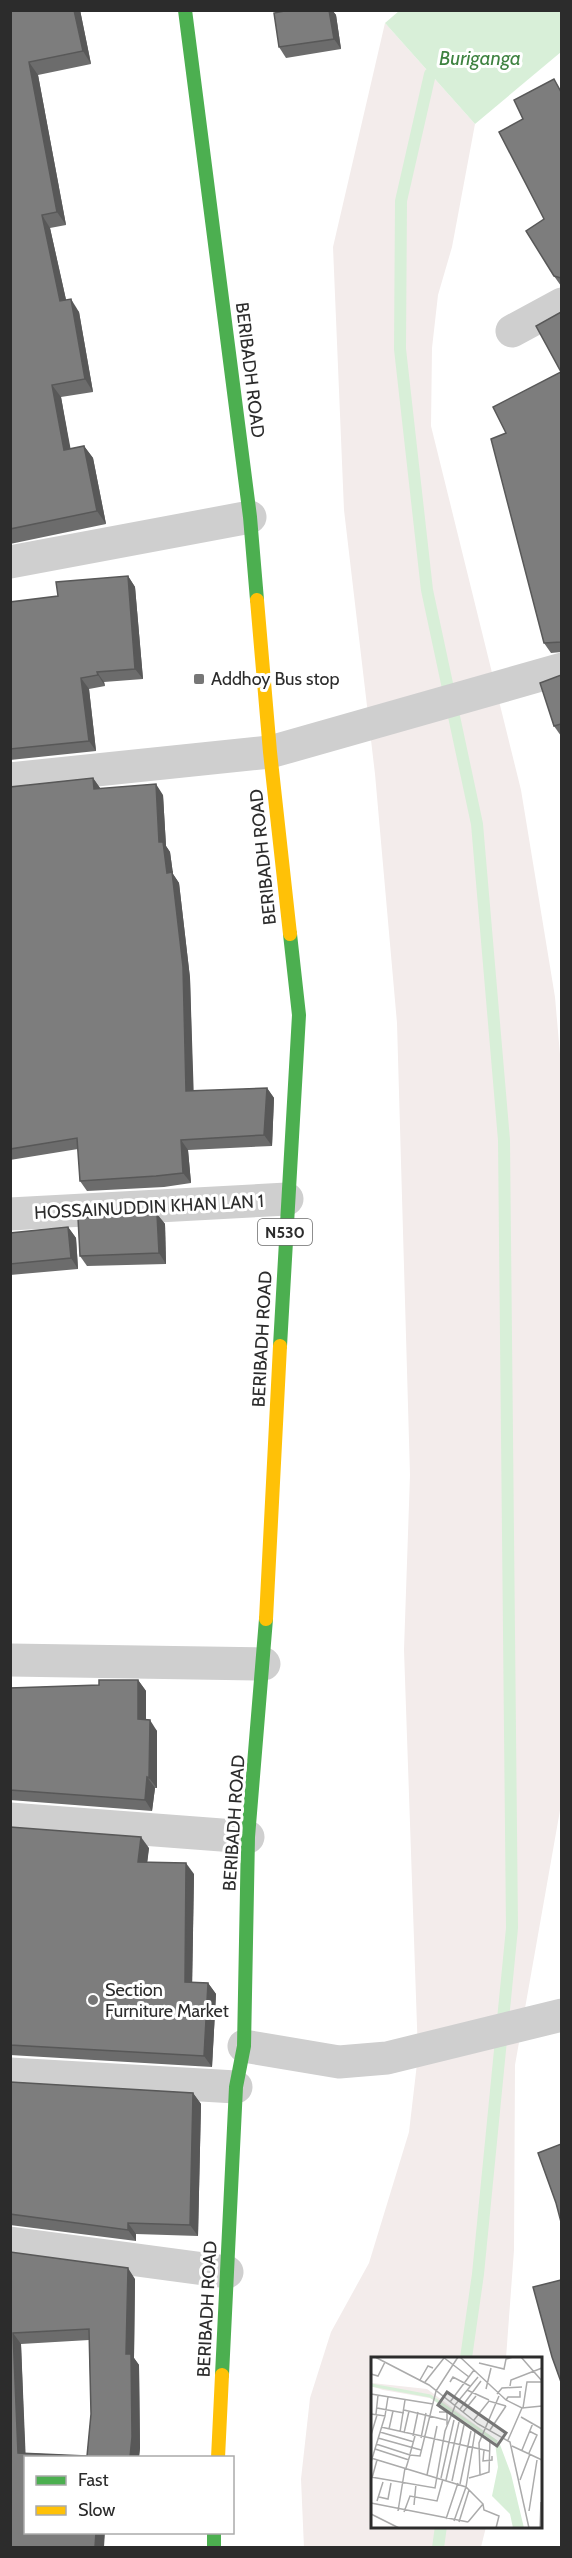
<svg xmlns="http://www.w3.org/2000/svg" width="572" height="2558" viewBox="0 0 572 2558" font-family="Cabin,sans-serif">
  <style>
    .green { fill: #f3eceb }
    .water { fill: #d8efd8 }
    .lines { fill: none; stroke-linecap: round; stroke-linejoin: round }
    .stream { stroke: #d8efd8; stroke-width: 12 }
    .street { stroke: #cfcfcf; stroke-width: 33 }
    .fast { stroke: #4caf50; stroke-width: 14 }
    .slow { stroke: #ffc107; stroke-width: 14 }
    .wall { fill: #6c6c6c; fill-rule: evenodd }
    .shaded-wall { fill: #585858 }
    .building { fill: #7d7d7d; stroke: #585858; stroke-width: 1.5; fill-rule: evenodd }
    .poi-dot { fill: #767676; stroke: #fff; stroke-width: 2 }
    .labels { text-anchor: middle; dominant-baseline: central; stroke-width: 6; stroke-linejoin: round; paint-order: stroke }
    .shield { fill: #fff; stroke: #6b6b6b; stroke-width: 1.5 }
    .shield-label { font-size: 16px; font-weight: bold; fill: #2c2c2c }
    .street-label { font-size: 18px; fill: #2c2c2c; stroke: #fff }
    .poi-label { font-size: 18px; fill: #2c2c2c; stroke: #fff; text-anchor: start }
    .water-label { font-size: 20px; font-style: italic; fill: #3e8240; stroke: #fff }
    .inset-river { fill: none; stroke: #d8efd8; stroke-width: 3 }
    .inset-road { fill: none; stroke: #ababab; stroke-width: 1.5 }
    .view { fill: #767676; fill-opacity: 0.15; stroke: #767676; stroke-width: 3 }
    .inset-edge { fill: none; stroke: #2c2c2c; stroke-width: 3 }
  </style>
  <rect width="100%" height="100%" fill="#fff"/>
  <polygon class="green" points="385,23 475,124 452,247 438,295 432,348 431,426 521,790 555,997 561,1066 562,1799 515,2065 514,2250 506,2358 372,2358 372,2526 486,2527 481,2547 304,2548 301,2479 310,2398 331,2332 369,2263 409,2132 418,2055 404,1650 410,1475 397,1023 375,774 344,510 333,247"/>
  <polygon class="water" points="399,11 561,11 561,52 475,124 385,23"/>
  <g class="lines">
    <g class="stream">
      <polyline points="430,74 401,201 400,349 427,590 477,824 504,1140 512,1928 478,2274 466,2358"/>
      <polyline points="438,2548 441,2526"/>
    </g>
    <g class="street">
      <polyline points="512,331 562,304"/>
      <polyline points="10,562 250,517"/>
      <polyline points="10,779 270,752 562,669"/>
      <polyline points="10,1214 287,1199"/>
      <polyline points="10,1660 264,1664"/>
      <polyline points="10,1819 248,1837"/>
      <polyline points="244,2046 339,2062 387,2058 562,2015"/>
      <polyline points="10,2074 236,2087"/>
      <polyline points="10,2243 227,2272"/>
    </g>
    <g class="fast">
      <polyline points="185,10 250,517 257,600"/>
      <polyline points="280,1346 299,1015 290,934"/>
      <polyline points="222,2375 236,2087 244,2046 248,1837 266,1619"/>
      <polyline points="214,2532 214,2548"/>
    </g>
    <g class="slow">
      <polyline points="257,600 270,752 290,934"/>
      <polyline points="266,1619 280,1346"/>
      <polyline points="218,2458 222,2375"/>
    </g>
  </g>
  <g class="wall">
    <polygon points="10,10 80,10 91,64 38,75 66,225 50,228 66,300 79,312 93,392 61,397 70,449 84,446 93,458 106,524 10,544"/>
    <polygon points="290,10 332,10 336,15 341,49 286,58 279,47"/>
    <polygon points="561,89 561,286 554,276 544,219 523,119"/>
    <polygon points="561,312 561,652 551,653 544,643 506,433 561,372"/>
    <polygon points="128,576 135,587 143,679 104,682 105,686 89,689 96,751 10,760 10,602 58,596"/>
    <polygon points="561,675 561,736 554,726"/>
    <polygon points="93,778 100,788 163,795 166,846 170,852 173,874 179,883 190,978 193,1091 267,1088 274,1098 272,1146 188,1150 191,1183 164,1187 87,1191 80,1181 78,1149 10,1160 10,787"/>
    <polygon points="157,1214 165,1224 166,1264 87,1266 80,1256"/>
    <polygon points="68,1227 76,1238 78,1269 10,1275 10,1233"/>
    <polygon points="138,1680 146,1691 146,1720 157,1731 157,1788 155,1788 152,1811 10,1800 10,1688 99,1685"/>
    <polygon points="10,1827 149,1848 147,1862 194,1874 192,1982 208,1983 216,1994 212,2067 10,2055"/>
    <polygon points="10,2082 193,2093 201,2104 198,2236 136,2234 136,2241 10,2225"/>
    <path d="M10 2252 135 2279 134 2358 139 2365 140 2448 139 2457H26L10 2547ZM89 2340 91 2414 87 2456 25 2453 21 2344Z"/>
  </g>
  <g class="shaded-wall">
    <polygon points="74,10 80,10 91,64 83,51"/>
    <polygon points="329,10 332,10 336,15 341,49 334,39"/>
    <polygon points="29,62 38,75 66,225 57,212"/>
    <polygon points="42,215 50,228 69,313 60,301"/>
    <polygon points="71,299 79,312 93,392 85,379"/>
    <polygon points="52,385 61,397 73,462 64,450"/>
    <polygon points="84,446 93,458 106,524 97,511"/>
    <polygon points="128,576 135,587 143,679 135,669"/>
    <polygon points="97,672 104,682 105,686 98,675"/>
    <polygon points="81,678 89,689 96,751 89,741"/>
    <polygon points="93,778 100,788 94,789"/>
    <polygon points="156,784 163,795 166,846 170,852 173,874 179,883 190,978 194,1101 186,1091 167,873 159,842"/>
    <polygon points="267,1088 274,1098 272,1146 264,1135"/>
    <polygon points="181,1140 188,1150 191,1183 183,1173"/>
    <polygon points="157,1214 165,1224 166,1264 159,1253"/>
    <polygon points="68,1227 76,1238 78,1269 71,1258"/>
    <polygon points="138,1680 146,1691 146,1730 138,1719"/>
    <polygon points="150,1720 157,1731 157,1788 149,1778"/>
    <polygon points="147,1777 155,1788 152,1811 145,1800"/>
    <polygon points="141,1837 149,1848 146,1873 138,1862"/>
    <polygon points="186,1863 194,1874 192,1993 185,1982"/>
    <polygon points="208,1983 216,1994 212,2067 204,2056"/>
    <polygon points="193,2093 201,2104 198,2236 190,2225"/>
    <polygon points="128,2223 136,2234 136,2241 128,2230"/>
    <polygon points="128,2268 135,2279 134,2358 139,2365 140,2448 139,2457 130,2457 126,2354"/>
    <polygon points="13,2333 21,2344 26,2464 18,2453"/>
    <polygon points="96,2532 105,2532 104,2547 95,2547"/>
  </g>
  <g class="building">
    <polygon points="10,10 74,10 83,51 29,62 57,212 42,215 60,301 71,299 85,379 52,385 64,450 84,446 97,511 10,529"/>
    <polygon points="290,10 329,10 334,39 279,47 274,13"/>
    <polygon points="554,79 561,92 561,278 554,276 526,231 544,219 499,132 523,119 514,100"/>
    <polygon points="561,312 561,642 544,643 491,439 506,433 493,407 561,372 536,326"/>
    <polygon points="128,576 135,669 97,672 98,675 81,678 89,741 10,749 10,602 58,596 56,582"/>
    <polygon points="561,675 561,724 554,726 540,683"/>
    <polygon points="93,778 94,789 156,784 159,842 163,842 167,873 172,872 183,967 186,1091 267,1088 264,1135 181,1140 183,1173 156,1176 80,1181 77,1138 10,1149 10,787"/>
    <polygon points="157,1214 159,1253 80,1256 78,1218"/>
    <polygon points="68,1227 71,1258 10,1264 10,1233"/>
    <polygon points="99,1680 138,1680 138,1719 150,1720 149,1778 147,1777 145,1800 10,1790 10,1688 99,1685"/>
    <polygon points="10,1827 141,1837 138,1862 186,1863 185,1982 208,1983 204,2056 10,2045"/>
    <polygon points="10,2082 193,2093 190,2225 128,2223 128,2230 10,2214"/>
    <polygon points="561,2144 561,2222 556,2203 538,2153"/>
    <path d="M10 2252 128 2268 126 2354H131L132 2437 130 2457H26V2532H96L95 2547H10ZM89 2329 91 2414 87 2456 18 2453 13 2333Z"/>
    <polygon points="561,2280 561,2382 552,2357 533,2287"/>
  </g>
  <g class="poi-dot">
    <rect x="193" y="673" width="12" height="12" rx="3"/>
    <circle cx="93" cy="2000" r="6"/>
  </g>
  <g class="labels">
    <rect class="shield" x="258" y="1219" width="54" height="26" rx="4.5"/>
    <g class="shield-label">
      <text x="285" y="1232">N530</text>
    </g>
    <g class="street-label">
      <text transform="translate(250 370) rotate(83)">BERIBADH ROAD</text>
      <text transform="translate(263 857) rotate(-96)">BERIBADH ROAD</text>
      <text transform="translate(149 1207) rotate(-3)">HOSSAINUDDIN KHAN LAN 1</text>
      <text transform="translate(262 1339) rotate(-87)">BERIBADH ROAD</text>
      <text transform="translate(234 1823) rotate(-86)">BERIBADH ROAD</text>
      <text transform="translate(207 2309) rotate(-87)">BERIBADH ROAD</text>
    </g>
    <g class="poi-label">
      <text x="211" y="679">Addhoy Bus stop</text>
      <text x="105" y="1990">Section<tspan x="105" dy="21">Furniture Market</tspan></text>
    </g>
    <g class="water-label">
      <text x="480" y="58">Buriganga</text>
    </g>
  </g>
  <g transform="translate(371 2357)">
    <rect width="171" height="171" fill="#fff"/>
    <path d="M1 26 56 32 128 85 100 71 64 42 12 33 0 29Z" fill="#f3eceb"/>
    <path d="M124 85H128L140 117 153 171H142L139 157 121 139 127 110Z" fill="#d8efd8"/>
    <path class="inset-river" d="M0 28 59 39 126 85"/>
    <path class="inset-road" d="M4 0 58 28 107 67 139 85 158 171M72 0 98 20M89 0 135 43 151 51 171 49M150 0 171 24M108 6 133 12 135 2 142 0M0 17 7 19 14 5M49 23 57 9 62 11M54 25 73 1M79 25 82 20 99 29M139 29 140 23 171 11M115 32 120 11M96 33 118 43M0 37 62 47M126 37 131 31 151 30M135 43 137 40H149V34M79 45 103 13M84 48 107 20M6 51 33 56M152 51 156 25H171M89 52 110 24M33 53 75 63M68 55H76V68M92 55 105 39M0 57 14 59 17 40M5 57 7 38M150 60 171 72M103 63 118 44 135 49M10 70 118 94M18 72 22 54M119 73 135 49M9 75 43 85M29 75 34 43M33 76 38 54M0 78 6 58M42 79 47 55M7 81 50 93M50 81 55 56M137 83 151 51M5 87 39 98M141 89 171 103M4 92 38 103M113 93 112 104 121 103V99M151 93 162 66M158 96 166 78 158 74M39 97 44 79M0 101 95 130 112 147 97 165M0 105 14 59M35 111 39 98 49 99 65 34 87 0M56 118 66 69M109 118 118 115 119 83M0 120 64 131 74 74 84 49M1 121 6 103M70 121 83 63M98 121 109 118 108 86 128 39M75 123 88 65M149 123 159 97M81 124 93 68M89 127 100 74M95 130 104 75M8 140 17 142 20 126M6 144 12 125M0 146 97 165M112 147 113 153 128 159 125 171M43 148 45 127M27 154 34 111M158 154 166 103M33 155 39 139 66 144 72 122M0 157 28 171M75 162 87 126M83 164 95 130M88 165 98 133M169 171 170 145"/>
    <path class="view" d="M76 35 135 76 126 89 67 48Z"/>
    <rect width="171" height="171" class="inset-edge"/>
  </g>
  <rect width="572" height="2558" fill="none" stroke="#2c2c2c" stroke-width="24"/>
  <rect x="24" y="2456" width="210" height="78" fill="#ffffff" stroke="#ababab" stroke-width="1.5"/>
  <rect x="36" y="2476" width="30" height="9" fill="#4caf50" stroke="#ababab" stroke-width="1.5"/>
  <text x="78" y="2486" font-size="18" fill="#2c2c2c">Fast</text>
  <rect x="36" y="2506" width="30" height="9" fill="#ffc107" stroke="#ababab" stroke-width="1.5"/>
  <text x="78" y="2516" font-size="18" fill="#2c2c2c">Slow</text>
</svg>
